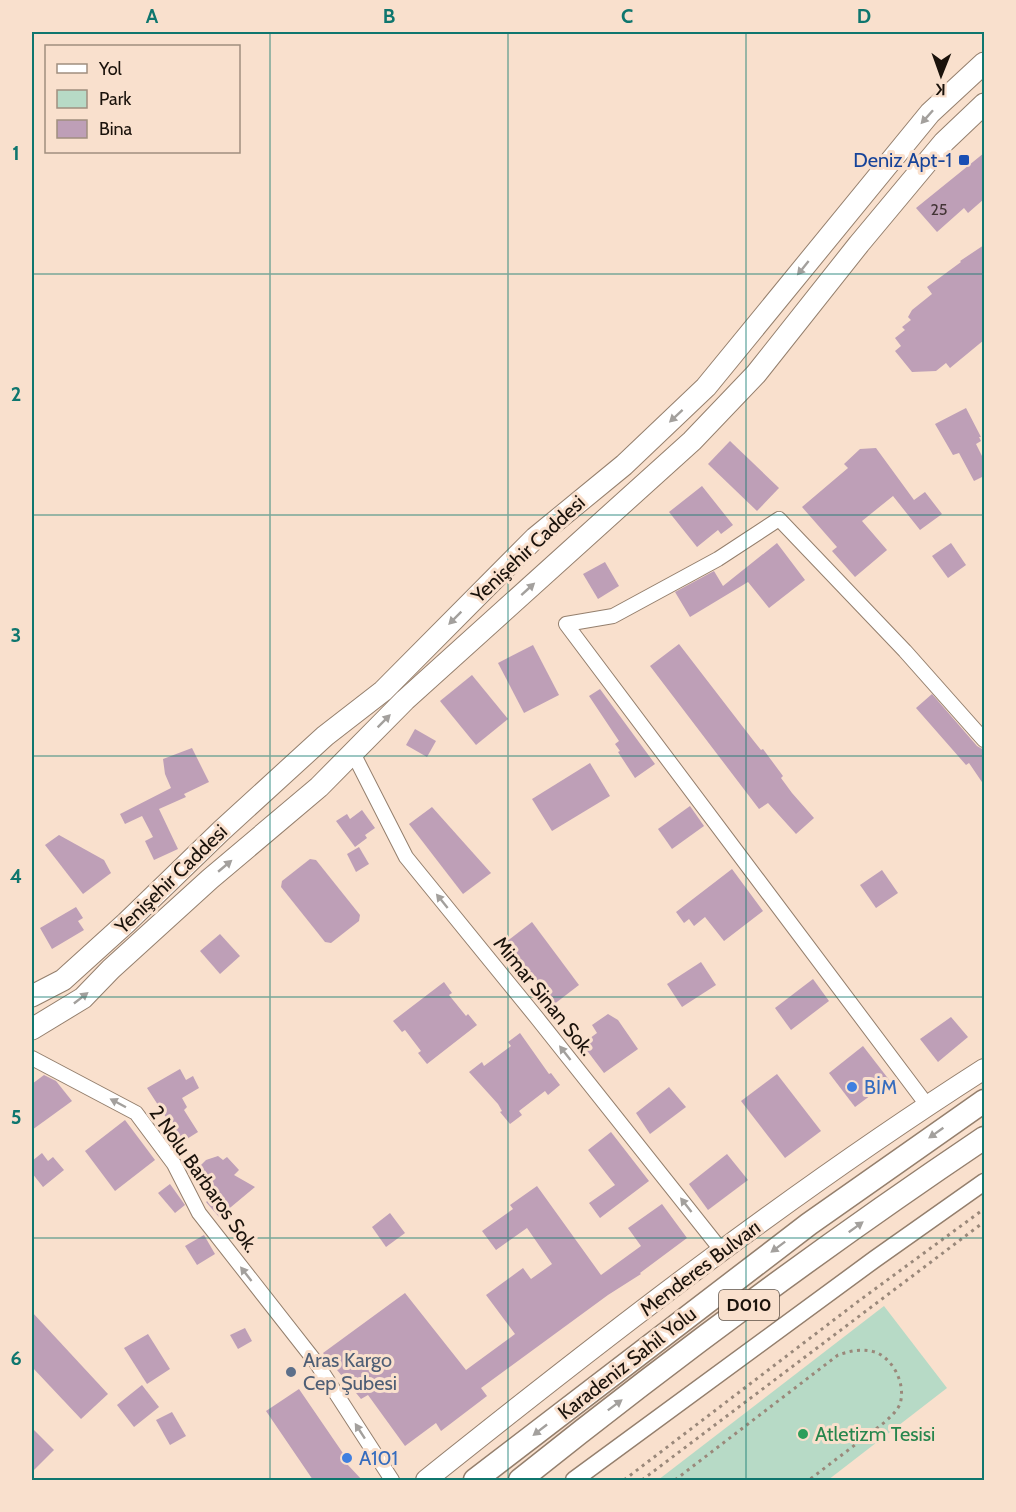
<svg xmlns="http://www.w3.org/2000/svg" width="1016" height="1512" viewBox="0 0 1016 1512" font-family="Cabin,sans-serif">
  <style>
    .green { fill: #b7dac6 }
    .building { fill: #be9fb7 }
    .lines { fill: none; stroke-linecap: round; stroke-linejoin: round }
    .minor-casing { stroke: #947f6d; stroke-width: 16 }
    .tertiary-casing { stroke: #947f6d; stroke-width: 19 }
    .secondary-casing { stroke: #947f6d; stroke-width: 22 }
    .primary-casing { stroke: #947f6d; stroke-width: 23 }
    .trunk-casing { stroke: #947f6d; stroke-width: 25 }
    .path { stroke: #9a887a; stroke-width: 3; stroke-dasharray: 3 4.5; stroke-linecap: butt }
    .minor { stroke: #fff; stroke-width: 14 }
    .tertiary { stroke: #fff; stroke-width: 16 }
    .secondary { stroke: #fff; stroke-width: 20 }
    .primary { stroke: #fff; stroke-width: 21 }
    .trunk { stroke: #fff; stroke-width: 22 }
    .oneway { fill: #a3a09d }
    .grid { fill: none; stroke: #0f766e; stroke-width: 1.5; stroke-opacity: 0.55 }
    .transit-dot { fill: #1a4fb4; stroke: #f9e0cd; stroke-width: 2 }
    .shop-dot { fill: #3f7fe0; stroke: #f9e0cd; stroke-width: 2 }
    .service-dot { fill: #5c6f8a; stroke: #f9e0cd; stroke-width: 2 }
    .leisure-dot { fill: #2e9e5b; stroke: #f9e0cd; stroke-width: 2 }
    .labels { text-anchor: middle; dominant-baseline: central; stroke-width: 6; stroke-linejoin: round; paint-order: stroke }
    .number-label { font-size: 16px; fill: #433536 }
    .shield { fill: #f9e0cd; stroke: #5d5045; stroke-width: 1.5 }
    .shield-label { font-size: 18px; font-weight: bold; fill: #1a120b }
    .transit-label { font-size: 20px; fill: #164399; stroke: #f9e0cd; text-anchor: end }
    .street-label { font-size: 20px; fill: #1a120b; stroke: #f9e0cd }
    .shop-label { font-size: 20px; fill: #366cbe; stroke: #f9e0cd; text-anchor: start }
    .service-label { font-size: 20px; fill: #4e5e75; stroke: #f9e0cd; text-anchor: start }
    .leisure-label { font-size: 20px; fill: #27864d; stroke: #f9e0cd; text-anchor: start }
    .neatline { fill: none; stroke: #0f766e; stroke-width: 2 }
    .grid-label { font-size: 20px; text-anchor: middle; font-weight: bold; fill: #0f766e }
  </style>
  <rect width="100%" height="100%" fill="#f9e0cd"/>
  <polygon class="green" points="884,1306 947,1388 828,1480 658,1480"/>
  <g class="building">
    <polygon points="984,153 984,199 968,213 964,208 937,232 916,208"/>
    <polygon points="984,245 984,340 950,368 946,363 936,371 912,372 895,351 901,346 895,338 905,330 902,327 911,320 908,317 912,310 932,294 927,287 961,262 960,261"/>
    <polygon points="966,408 981,437 979,437 981,441 976,444 984,460 984,476 974,481 959,453 953,455 935,424"/>
    <polygon points="730,441 779,488 757,511 708,464"/>
    <polygon points="876,448 914,500 925,492 942,514 920,530 893,496 862,521 887,550 855,577 832,551 837,547 802,507 848,468 844,464 860,449"/>
    <polygon points="702,486 733,525 721,534 718,530 697,547 669,512"/>
    <polygon points="777,543 805,580 769,608 748,582 690,617 675,592 714,571 723,586"/>
    <polygon points="951,543 966,565 948,578 932,556"/>
    <polygon points="605,562 619,586 598,599 583,574"/>
    <polygon points="679,644 753,740 761,750 763,749 783,776 781,778 792,793 814,818 796,834 768,803 759,809 650,666"/>
    <polygon points="533,645 559,695 524,713 498,663"/>
    <polygon points="472,675 508,719 476,745 440,701"/>
    <polygon points="600,689 655,764 635,778 618,752 620,751 615,744 619,741 589,696"/>
    <polygon points="932,694 977,746 984,750 984,785 969,763 966,765 916,708"/>
    <polygon points="415,729 436,741 427,757 406,745"/>
    <polygon points="192,748 209,782 184,794 186,797 159,809 178,849 154,860 145,841 153,837 142,816 125,824 120,814 171,788 165,774 163,759"/>
    <polygon points="590,763 610,796 552,831 532,799"/>
    <polygon points="690,806 704,826 672,849 658,829"/>
    <polygon points="432,807 491,873 463,894 409,824"/>
    <polygon points="362,810 375,828 365,835 367,838 355,847 336,821 347,814 350,819"/>
    <polygon points="59,835 104,860 111,873 83,894 45,845"/>
    <polygon points="359,847 369,864 356,872 347,854"/>
    <polygon points="310,859 316,860 360,915 359,921 331,943 325,942 281,887 282,881"/>
    <polygon points="732,869 763,911 724,941 705,917 694,926 689,919 684,923 676,912"/>
    <polygon points="882,870 898,893 876,908 860,885"/>
    <polygon points="76,907 83,918 78,921 84,930 52,949 40,928"/>
    <polygon points="532,922 579,985 553,1005 506,942"/>
    <polygon points="220,934 240,956 220,974 200,951"/>
    <polygon points="701,962 716,985 682,1007 667,984"/>
    <polygon points="813,979 829,1001 791,1030 775,1008"/>
    <polygon points="444,982 452,993 449,995 466,1016 468,1014 477,1025 427,1064 418,1053 421,1051 405,1030 402,1032 393,1021"/>
    <polygon points="608,1014 618,1020 638,1049 604,1073 582,1044 597,1033 592,1025"/>
    <polygon points="951,1017 968,1037 938,1062 920,1039"/>
    <polygon points="520,1033 549,1074 551,1073 560,1085 548,1095 545,1091 519,1111 522,1115 510,1124 500,1112 502,1111 498,1104 469,1072 482,1062 484,1066 511,1046 508,1042"/>
    <polygon points="863,1046 890,1081 855,1107 829,1073"/>
    <polygon points="180,1069 186,1080 193,1076 199,1088 182,1098 187,1107 184,1110 198,1132 182,1142 147,1088"/>
    <polygon points="777,1074 821,1131 785,1158 741,1101"/>
    <polygon points="44,1075 56,1081 72,1101 32,1130 32,1084"/>
    <polygon points="669,1087 686,1107 650,1134 636,1113"/>
    <polygon points="125,1120 155,1160 115,1191 85,1151"/>
    <polygon points="611,1132 649,1181 600,1218 589,1203 615,1185 588,1150"/>
    <polygon points="42,1153 48,1161 53,1157 64,1170 43,1187 32,1173 32,1161"/>
    <polygon points="727,1154 748,1180 708,1210 689,1184"/>
    <polygon points="218,1156 223,1160 227,1157 239,1170 234,1175 255,1187 219,1217 206,1202 218,1192 198,1168 206,1160"/>
    <polygon points="170,1184 185,1205 175,1213 158,1193"/>
    <polygon points="537,1186 601,1275 641,1246 628,1228 662,1204 687,1238 640,1273 641,1274 608,1295 481,1388 487,1396 441,1431 436,1423 405,1446 368,1395 361,1399 323,1353 405,1293 466,1370 515,1334 486,1295 523,1268 531,1279 552,1264 527,1228 496,1250 482,1231 513,1209 510,1205"/>
    <polygon points="390,1213 405,1233 386,1247 372,1227"/>
    <polygon points="204,1235 215,1254 197,1265 185,1246"/>
    <polygon points="32,1312 108,1394 81,1419 32,1367"/>
    <polygon points="245,1328 252,1341 238,1349 230,1335"/>
    <polygon points="148,1334 170,1369 147,1384 124,1348"/>
    <polygon points="142,1385 159,1407 134,1427 117,1405"/>
    <polygon points="299,1389 349,1462 347,1464 362,1480 313,1480 266,1411"/>
    <polygon points="172,1412 186,1436 170,1445 156,1420"/>
    <polygon points="32,1428 54,1450 32,1472"/>
  </g>
  <g class="lines">
    <g class="minor-casing">
      <g id="minor">
        <polyline points="353,753 406,857 537,1018 722,1251"/>
        <polyline points="32,1058 136,1113 174,1164 199,1213 315,1361 392,1480"/>
        <polyline points="927,1105 566,624 613,616 718,559 779,519 905,651 984,740"/>
      </g>
    </g>
    <g class="tertiary-casing">
      <polyline id="tertiary" points="574,1480 875,1259 984,1182"/>
    </g>
    <g class="secondary-casing">
      <path id="secondary" d="M426 1480C606 1336 790 1193 984 1069"/>
    </g>
    <g class="primary-casing">
      <g id="primary">
        <polyline points="32,996 63,980 126,923 221,831 325,736 383,691 535,538 624,465 706,387 930,113 984,63"/>
        <polyline points="32,1029 83,998 111,969 210,879 319,787 405,700 692,441 756,374 859,244 944,142 984,104"/>
      </g>
    </g>
    <g class="trunk-casing">
      <g id="trunk">
        <polyline points="475,1480 809,1224 984,1101"/>
        <path d="M520 1480C670 1360 825 1245 984 1138"/>
      </g>
    </g>
    <g class="path">
      <polyline points="624,1480 860,1300 984,1209"/>
      <polyline points="642,1480 984,1222"/>
      <path d="M675 1480 838 1355C850 1351 862 1348 875 1352 894 1359 906 1385 900 1404 897 1411 891 1416 885 1422L809 1480"/>
    </g>
    <use href="#minor" class="minor"/>
    <use href="#tertiary" class="tertiary"/>
    <use href="#secondary" class="secondary"/>
    <use href="#primary" class="primary"/>
    <use href="#trunk" class="trunk"/>
  </g>
  <defs><path id="oneway-solid" d="M-6-.8H1V-3.2L6.5 0L1 3.2V.8H-6Z" transform="scale(1.5)"/></defs>
  <g class="oneway">
    <use href="#oneway-solid" transform="translate(927 117) rotate(132)"/>
    <use href="#oneway-solid" transform="translate(803 268) rotate(129)"/>
    <use href="#oneway-solid" transform="translate(676 416) rotate(137)"/>
    <use href="#oneway-solid" transform="translate(528 589) rotate(-42)"/>
    <use href="#oneway-solid" transform="translate(455 618) rotate(135)"/>
    <use href="#oneway-solid" transform="translate(384 721) rotate(-45)"/>
    <use href="#oneway-solid" transform="translate(225 866) rotate(-40)"/>
    <use href="#oneway-solid" transform="translate(442 901) rotate(-129)"/>
    <use href="#oneway-solid" transform="translate(81 998) rotate(-38)"/>
    <use href="#oneway-solid" transform="translate(565 1053) rotate(-128)"/>
    <use href="#oneway-solid" transform="translate(118 1103) rotate(-152)"/>
    <use href="#oneway-solid" transform="translate(936 1133) rotate(145)"/>
    <use href="#oneway-solid" transform="translate(686 1205) rotate(-128)"/>
    <use href="#oneway-solid" transform="translate(856 1227) rotate(-36)"/>
    <use href="#oneway-solid" transform="translate(778 1247) rotate(143)"/>
    <use href="#oneway-solid" transform="translate(246 1274) rotate(-128)"/>
    <use href="#oneway-solid" transform="translate(615 1405) rotate(-37)"/>
    <use href="#oneway-solid" transform="translate(540 1430) rotate(142)"/>
    <use href="#oneway-solid" transform="translate(360 1431) rotate(-123)"/>
  </g>
  <path class="grid" d="M270 32V1480M508 32V1480M746 32V1480M32 274H984M32 515H984M32 756H984M32 997H984M32 1238H984"/>
  <rect class="transit-dot" x="958" y="154" width="12" height="12" rx="3"/>
  <g class="shop-dot">
    <circle cx="852" cy="1087" r="6"/>
    <circle cx="347" cy="1458" r="6"/>
  </g>
  <circle class="service-dot" cx="291" cy="1372" r="6"/>
  <circle class="leisure-dot" cx="803" cy="1434" r="6"/>
  <g class="labels">
    <g class="number-label">
      <text x="939" y="209">25</text>
    </g>
    <rect class="shield" x="719" y="1290" width="60" height="30" rx="4.5"/>
    <g class="shield-label">
      <text x="749" y="1305">D010</text>
    </g>
    <g class="transit-label">
      <text x="952" y="160">Deniz Apt-1</text>
    </g>
    <g class="street-label">
      <text transform="translate(528 549) rotate(-43)">Yenişehir Caddesi</text>
      <text transform="translate(171 879) rotate(-44)">Yenişehir Caddesi</text>
      <text transform="translate(544 996) rotate(51)">Mimar Sinan Sok.</text>
      <text transform="translate(204 1179) rotate(55)">2 Nolu Barbaros Sok.</text>
      <text transform="translate(700 1268) rotate(-37)">Menderes Bulvarı</text>
      <text transform="translate(627 1363) rotate(-38)">Karadeniz Sahil Yolu</text>
    </g>
    <g class="shop-label">
      <text x="864" y="1087">BİM</text>
      <text x="359" y="1458">A101</text>
    </g>
    <g class="service-label">
      <text x="303" y="1360">Aras Kargo<tspan x="303" dy="23">Cep Şubesi</tspan></text>
    </g>
    <g class="leisure-label">
      <text x="815" y="1434">Atletizm Tesisi</text>
    </g>
  </g>
  <rect width="1016" height="1512" fill="none" stroke="#f9e0cd" stroke-width="66"/>
  <rect x="45" y="45" width="195" height="108" fill="#f9e0cd" stroke="#a08e7f" stroke-width="1.5"/>
  <rect x="57" y="64" width="30" height="9" fill="#ffffff" stroke="#a08e7f" stroke-width="1.5"/>
  <text x="99" y="75" font-size="18" fill="#1a120b">Yol</text>
  <rect x="57" y="90" width="30" height="18" fill="#b7dac6" stroke="#a08e7f" stroke-width="1.5"/>
  <text x="99" y="105" font-size="18" fill="#1a120b">Park</text>
  <rect x="57" y="120" width="30" height="18" fill="#be9fb7" stroke="#a08e7f" stroke-width="1.5"/>
  <text x="99" y="135" font-size="18" fill="#1a120b">Bina</text>
  <g transform="translate(941 75) rotate(181)" stroke="#f9e0cd" stroke-width="4.5" paint-order="stroke">
  <path d="M0-4.5L10 22L0 15L-10 22Z" fill="#1a120b"/>
  <text y="-9" font-size="16" font-weight="bold" text-anchor="middle" fill="#1a120b">K</text>
  </g>
  <rect x="33" y="33" width="950" height="1446" class="neatline"/>
  <g class="grid-label">
    <text x="152" y="23">A</text>
    <text x="389" y="23">B</text>
    <text x="627" y="23">C</text>
    <text x="864" y="23">D</text>
    <text x="16" y="160">1</text>
    <text x="16" y="401">2</text>
    <text x="16" y="642">3</text>
    <text x="16" y="883">4</text>
    <text x="16" y="1124">5</text>
    <text x="16" y="1365">6</text>
  </g>
</svg>
